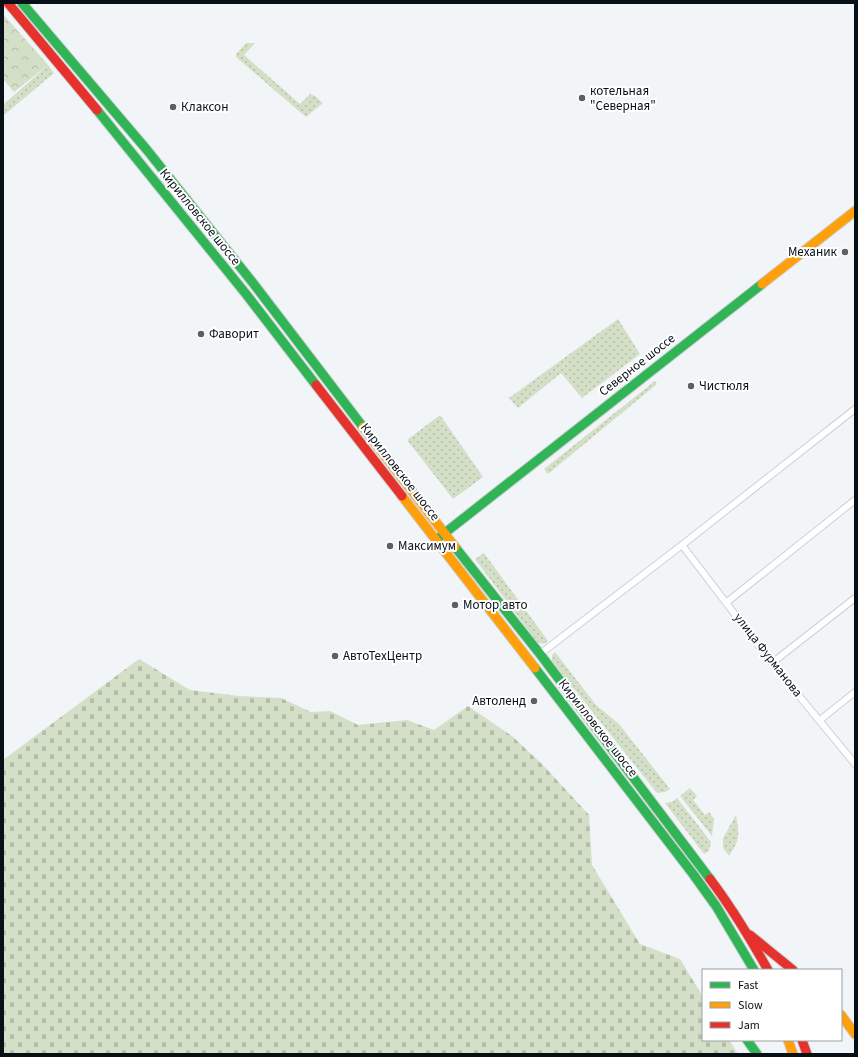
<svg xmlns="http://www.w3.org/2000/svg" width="858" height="1057" viewBox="0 0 858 1057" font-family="'Source Sans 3',sans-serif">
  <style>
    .grass { fill: url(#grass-dots) }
    .forest { fill: url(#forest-crowns) }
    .cemetery { fill: url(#cemetery-stones) }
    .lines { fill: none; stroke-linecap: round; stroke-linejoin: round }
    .street-casing { stroke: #ccd2d9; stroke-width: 8 }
    .fast-casing { stroke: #cdd0d3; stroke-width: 11 }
    .slow-casing { stroke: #cdd0d3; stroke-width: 11 }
    .jam-casing { stroke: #cdd0d3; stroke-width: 11 }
    .street { stroke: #fdfefe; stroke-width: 6 }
    .fast { stroke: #30b455; stroke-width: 9 }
    .slow { stroke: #ff9f0a; stroke-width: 9 }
    .jam { stroke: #e5322d; stroke-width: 9 }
    .poi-dot { fill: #596066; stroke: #fff; stroke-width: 1.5 }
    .labels { text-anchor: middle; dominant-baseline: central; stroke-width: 4; stroke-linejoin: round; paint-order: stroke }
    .poi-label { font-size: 13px; fill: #070f17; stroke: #fff; text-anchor: start }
    .street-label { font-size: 13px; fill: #070f17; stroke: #fff }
  </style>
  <defs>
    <pattern id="grass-dots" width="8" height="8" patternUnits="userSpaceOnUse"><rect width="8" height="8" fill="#d3dfc6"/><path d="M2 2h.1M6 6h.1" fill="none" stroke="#b4bea9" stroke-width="1.8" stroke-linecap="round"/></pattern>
    <pattern id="forest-crowns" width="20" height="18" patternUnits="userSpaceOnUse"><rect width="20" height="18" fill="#d3dfc6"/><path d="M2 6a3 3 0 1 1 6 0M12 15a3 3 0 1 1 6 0" fill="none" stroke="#b4bea9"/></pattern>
    <pattern id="cemetery-stones" width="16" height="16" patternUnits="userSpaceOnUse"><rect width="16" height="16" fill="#d3dfc6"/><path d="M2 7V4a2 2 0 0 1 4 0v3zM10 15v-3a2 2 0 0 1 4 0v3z" fill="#b4bea9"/></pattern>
  </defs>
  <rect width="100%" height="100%" fill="#f2f5f8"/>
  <g class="grass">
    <polygon points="246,43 255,43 244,55 300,104 310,94 315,96 323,103 306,117 236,57 236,54"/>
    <polygon points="48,65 54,73 3,116 3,105"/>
    <polygon points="618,319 640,354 582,398 561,373 518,408 509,398"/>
    <polygon points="655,381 657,384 548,474 544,469"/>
    <polygon points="440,415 483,477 453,499 407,440"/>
    <polygon points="484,553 548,641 544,644 537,642 475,559"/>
    <polygon points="555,652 596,705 619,724 670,789 665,792 657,793 552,661 552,655"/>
    <polygon points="690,788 697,796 693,800 705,815 709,812 714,819 712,836 680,796"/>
    <polygon points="677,798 711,842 709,851 704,854 665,803 672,802"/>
    <path d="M736 815C739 835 741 838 729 856L723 848V838Z"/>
  </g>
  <polygon class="forest" points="3,14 48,65 14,92 3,79"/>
  <polygon class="cemetery" points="139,659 190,690 239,696 281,698 311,712 330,711 358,725 407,720 434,730 468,706 512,736 543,765 589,815 592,865 640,944 680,959 703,997 703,1040 729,1040 738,1054 3,1054 3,760"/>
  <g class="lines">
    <g class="street-casing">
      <g id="street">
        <polyline points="682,545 772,663 855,764"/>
        <polyline points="727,602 855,500"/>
        <polyline points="540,654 682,545 855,409"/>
        <polyline points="772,663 855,598"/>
        <polyline points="820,720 855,692"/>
      </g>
    </g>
    <g class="fast-casing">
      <g id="fast">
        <polyline points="22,3 147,150 253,283 363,427"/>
        <polyline points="97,110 246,294 316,385"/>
        <polyline points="441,536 762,284"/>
        <polyline points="455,547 540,654 710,879"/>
        <polyline points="535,668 693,874 716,906 754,970"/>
        <polyline points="747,1040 757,1054"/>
      </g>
    </g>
    <g class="slow-casing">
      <g id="slow">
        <polyline points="762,284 855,211"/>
        <polyline points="363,427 455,547"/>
        <polyline points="402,496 535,668"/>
        <polyline points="841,1015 855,1034"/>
        <polyline points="788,1040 793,1054"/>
      </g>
    </g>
    <g class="jam-casing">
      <g id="jam">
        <polyline points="8,3 97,110"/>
        <polyline points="316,385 402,496"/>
        <path d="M710 879C732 908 750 938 768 970"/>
        <polyline points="750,935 793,970"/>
        <polyline points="802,1040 807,1054"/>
      </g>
    </g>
    <use href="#street" class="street"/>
    <use href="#fast" class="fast"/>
    <use href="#slow" class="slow"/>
    <use href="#jam" class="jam"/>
  </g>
  <g class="poi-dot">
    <circle cx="582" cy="98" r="4"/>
    <circle cx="173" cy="107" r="4"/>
    <circle cx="845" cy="252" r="4"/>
    <circle cx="201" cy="334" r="4"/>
    <circle cx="691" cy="386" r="4"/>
    <circle cx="390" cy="546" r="4"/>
    <circle cx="455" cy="605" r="4"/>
    <circle cx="335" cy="656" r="4"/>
    <circle cx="534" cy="701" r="4"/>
  </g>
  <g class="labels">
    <g class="poi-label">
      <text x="590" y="91">котельная<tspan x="590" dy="15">"Северная"</tspan></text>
      <text x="181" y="107">Клаксон</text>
      <text x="837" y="252" text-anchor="end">Механик</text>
      <text x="209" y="334">Фаворит</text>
      <text x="699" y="386">Чистюля</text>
      <text x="398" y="546">Максимум</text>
      <text x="463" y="605">Мотор авто</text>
      <text x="343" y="656">АвтоТехЦентр</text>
      <text x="526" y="701" text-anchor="end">Автоленд</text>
    </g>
    <g class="street-label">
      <text transform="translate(200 217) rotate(51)">Кирилловское шоссе</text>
      <text transform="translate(637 365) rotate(-38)">Северное шоссе</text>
      <text transform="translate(400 472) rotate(52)">Кирилловское шоссе</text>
      <text transform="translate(768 655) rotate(52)">улица Фурманова</text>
      <text transform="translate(598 728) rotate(52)">Кирилловское шоссе</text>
    </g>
  </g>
  <rect width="858" height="1057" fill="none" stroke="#070f17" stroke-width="8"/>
  <rect x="702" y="969" width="140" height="72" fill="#ffffff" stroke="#9c9fa2"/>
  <rect x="710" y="982" width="20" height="6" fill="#30b455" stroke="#9c9fa2"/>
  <text x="738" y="989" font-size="12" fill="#070f17">Fast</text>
  <rect x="710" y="1002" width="20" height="6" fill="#ff9f0a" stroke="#9c9fa2"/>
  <text x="738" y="1009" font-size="12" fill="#070f17">Slow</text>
  <rect x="710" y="1022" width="20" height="6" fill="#e5322d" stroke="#9c9fa2"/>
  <text x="738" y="1029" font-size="12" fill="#070f17">Jam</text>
</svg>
